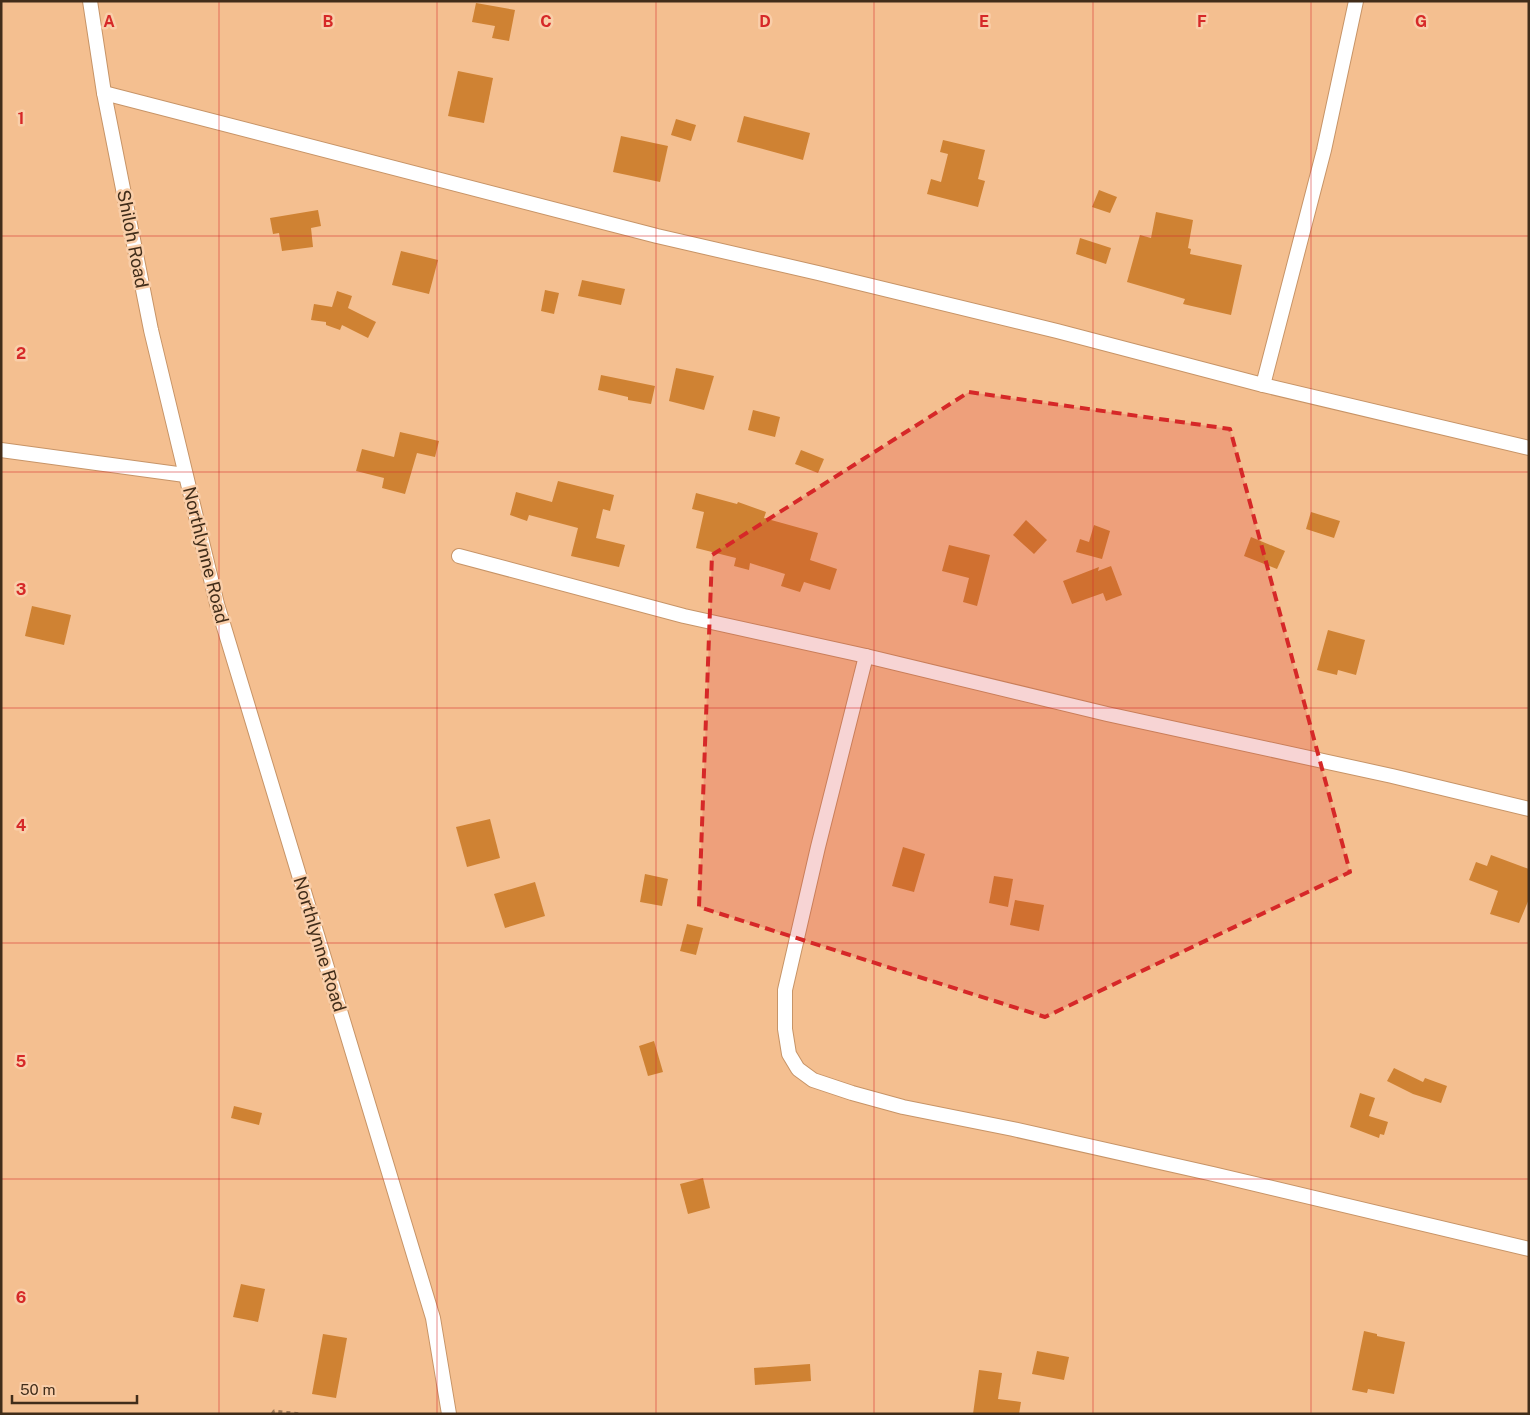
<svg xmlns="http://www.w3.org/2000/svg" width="1530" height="1415" viewBox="0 0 1530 1415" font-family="'Public Sans',sans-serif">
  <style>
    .building { fill: #cf8233 }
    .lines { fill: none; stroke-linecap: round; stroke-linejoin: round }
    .minor-casing { stroke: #c79467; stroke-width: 16 }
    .path { stroke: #9d7857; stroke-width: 3; stroke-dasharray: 4 4; stroke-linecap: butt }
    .minor { stroke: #fff; stroke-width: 14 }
    .marked { fill: #d62828; fill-opacity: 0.2; stroke: #d62828; stroke-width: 4; stroke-dasharray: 10 6; stroke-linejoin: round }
    .grid { fill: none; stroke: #d62828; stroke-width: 1; stroke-opacity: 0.55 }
    .labels { text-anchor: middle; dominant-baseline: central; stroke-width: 5; stroke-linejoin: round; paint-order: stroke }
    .street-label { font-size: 18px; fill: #412d1a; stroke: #f9cea9 }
    .grid-label { font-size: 16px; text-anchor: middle; font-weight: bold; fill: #d62828; stroke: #f9cea9; stroke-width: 5; stroke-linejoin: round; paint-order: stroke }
  </style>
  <rect width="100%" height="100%" fill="#f4bf90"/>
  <g class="building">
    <polygon points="476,3 515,10 509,41 492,38 495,26 472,22"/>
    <polygon points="458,71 493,78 484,123 448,116"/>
    <polygon points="744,116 810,133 803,160 737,142"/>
    <polygon points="676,119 696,125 691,141 671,135"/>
    <polygon points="621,136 668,146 660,182 613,172"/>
    <polygon points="943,140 985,150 978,179 985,181 978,207 927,194 931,179 941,182 948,154 940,152"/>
    <polygon points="1099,190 1117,197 1110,213 1092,207"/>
    <polygon points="318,210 321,226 311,228 313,247 282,251 279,233 273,234 270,218"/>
    <polygon points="1156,212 1193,220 1188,248 1191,249 1190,254 1242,265 1231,315 1183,304 1185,299 1127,282 1140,235 1151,238"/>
    <polygon points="1080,238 1111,248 1106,264 1076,254"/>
    <polygon points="401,251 438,260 429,294 392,285"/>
    <polygon points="582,280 625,289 621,305 578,296"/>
    <polygon points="545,290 559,293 554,314 541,311"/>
    <polygon points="337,291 352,296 348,308 376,322 368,338 342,325 340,330 326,325 326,322 311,320 314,304 332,307"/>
    <polygon points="676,368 714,376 704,410 669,401"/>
    <polygon points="601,375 655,386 651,404 628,400 628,397 598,390"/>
    <polygon points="753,410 780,417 775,437 748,430"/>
    <polygon points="400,432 439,441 435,457 417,453 405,494 382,488 384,478 356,471 362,449 394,457"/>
    <polygon points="801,450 824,459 818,473 795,464"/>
    <polygon points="558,481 614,495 610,511 603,509 596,538 625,545 619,567 571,556 578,528 529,515 527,521 510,515 516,492 552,502"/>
    <polygon points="696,493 737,504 738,502 766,512 764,518 818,533 810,560 837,569 830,590 804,582 800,592 781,586 785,574 750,563 749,570 734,566 736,558 696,548 704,512 692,509"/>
    <polygon points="1311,512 1340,521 1334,538 1306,529"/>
    <polygon points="1026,520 1047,540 1034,554 1013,535"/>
    <polygon points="1094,525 1110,531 1102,559 1076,552 1080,539 1089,542"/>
    <polygon points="1251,537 1285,551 1277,569 1244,556"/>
    <polygon points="949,545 990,555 977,606 963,602 969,578 942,571"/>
    <polygon points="1111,566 1122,595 1106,601 1103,593 1072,604 1063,581 1099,567 1098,571"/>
    <polygon points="32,606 71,615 64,645 25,636"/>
    <polygon points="1328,630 1365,640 1356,675 1338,670 1337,675 1317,670"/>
    <polygon points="490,819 500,858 467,867 456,827"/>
    <polygon points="903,847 925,854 914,892 892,886"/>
    <polygon points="1491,855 1529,869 1529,899 1519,923 1490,914 1498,891 1469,880 1476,862 1487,866"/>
    <polygon points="645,874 668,879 662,906 640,902"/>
    <polygon points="994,876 1013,879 1008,907 989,903"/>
    <polygon points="535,882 545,916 505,928 494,894"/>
    <polygon points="1015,900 1044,905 1039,931 1010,925"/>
    <polygon points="687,924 703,928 696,955 680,951"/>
    <polygon points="654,1041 663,1072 648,1076 639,1046"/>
    <polygon points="1394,1068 1423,1082 1425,1078 1447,1086 1441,1103 1413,1094 1387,1081"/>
    <polygon points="1360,1093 1375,1098 1369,1116 1388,1122 1384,1135 1380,1134 1379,1138 1350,1127"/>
    <polygon points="234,1106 262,1113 259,1125 231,1118"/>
    <polygon points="703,1178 710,1208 688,1214 680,1184"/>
    <polygon points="241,1284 265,1289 258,1322 233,1317"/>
    <polygon points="1364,1331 1377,1334 1377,1336 1405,1342 1394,1394 1368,1389 1367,1393 1352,1390"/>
    <polygon points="323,1334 347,1338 336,1398 312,1394"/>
    <polygon points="1037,1351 1069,1357 1064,1380 1032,1374"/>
    <polygon points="810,1364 811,1381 755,1385 754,1368"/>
    <polygon points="979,1370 1002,1373 998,1399 1021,1402 1019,1414 973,1414"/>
  </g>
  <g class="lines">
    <g class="minor-casing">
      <g id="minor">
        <polyline points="90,1 104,93 151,330 217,604 433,1318 449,1414"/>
        <polyline points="104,93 657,236 818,273 1057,331 1263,385 1529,448"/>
        <polyline points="1263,385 1324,150 1356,1"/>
        <polyline points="1,450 185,475"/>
        <polyline points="459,556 684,616 866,656 1107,714 1392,776 1529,809"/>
        <polyline points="866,656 818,847 785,990 785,1029 789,1054 798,1069 813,1080 852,1093 903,1107 1013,1129 1213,1174 1529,1249"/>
      </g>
    </g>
    <polyline class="path" points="272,1414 274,1411 301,1414"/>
    <use href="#minor" class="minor"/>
  </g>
  <path class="marked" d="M969 392 1230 429 1350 872 1045 1017 699 907 712 555Z"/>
  <path class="grid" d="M219 1V1414M437 1V1414M656 1V1414M874 1V1414M1093 1V1414M1311 1V1414M1 236H1529M1 472H1529M1 708H1529M1 943H1529M1 1179H1529"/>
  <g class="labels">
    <g class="street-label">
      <text transform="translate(133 239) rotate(79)">Shiloh Road</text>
      <text transform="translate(206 555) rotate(76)">Northlynne Road</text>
      <text transform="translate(320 944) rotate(73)">Northlynne Road</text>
    </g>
  </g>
  <g class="grid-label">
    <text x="109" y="27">A</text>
    <text x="328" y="27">B</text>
    <text x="546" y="27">C</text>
    <text x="765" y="27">D</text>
    <text x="984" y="27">E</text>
    <text x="1202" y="27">F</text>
    <text x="1421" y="27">G</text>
    <text x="21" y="124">1</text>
    <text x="21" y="359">2</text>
    <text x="21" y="595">3</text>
    <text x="21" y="831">4</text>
    <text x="21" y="1067">5</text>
    <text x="21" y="1303">6</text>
  </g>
  <rect width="1530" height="1415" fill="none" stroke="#412d1a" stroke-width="5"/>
  <path d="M12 1395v8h125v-8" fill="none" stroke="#412d1a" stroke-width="2.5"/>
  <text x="20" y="1395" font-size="15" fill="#412d1a" stroke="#f9cea9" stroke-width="4" paint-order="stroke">50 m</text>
</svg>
